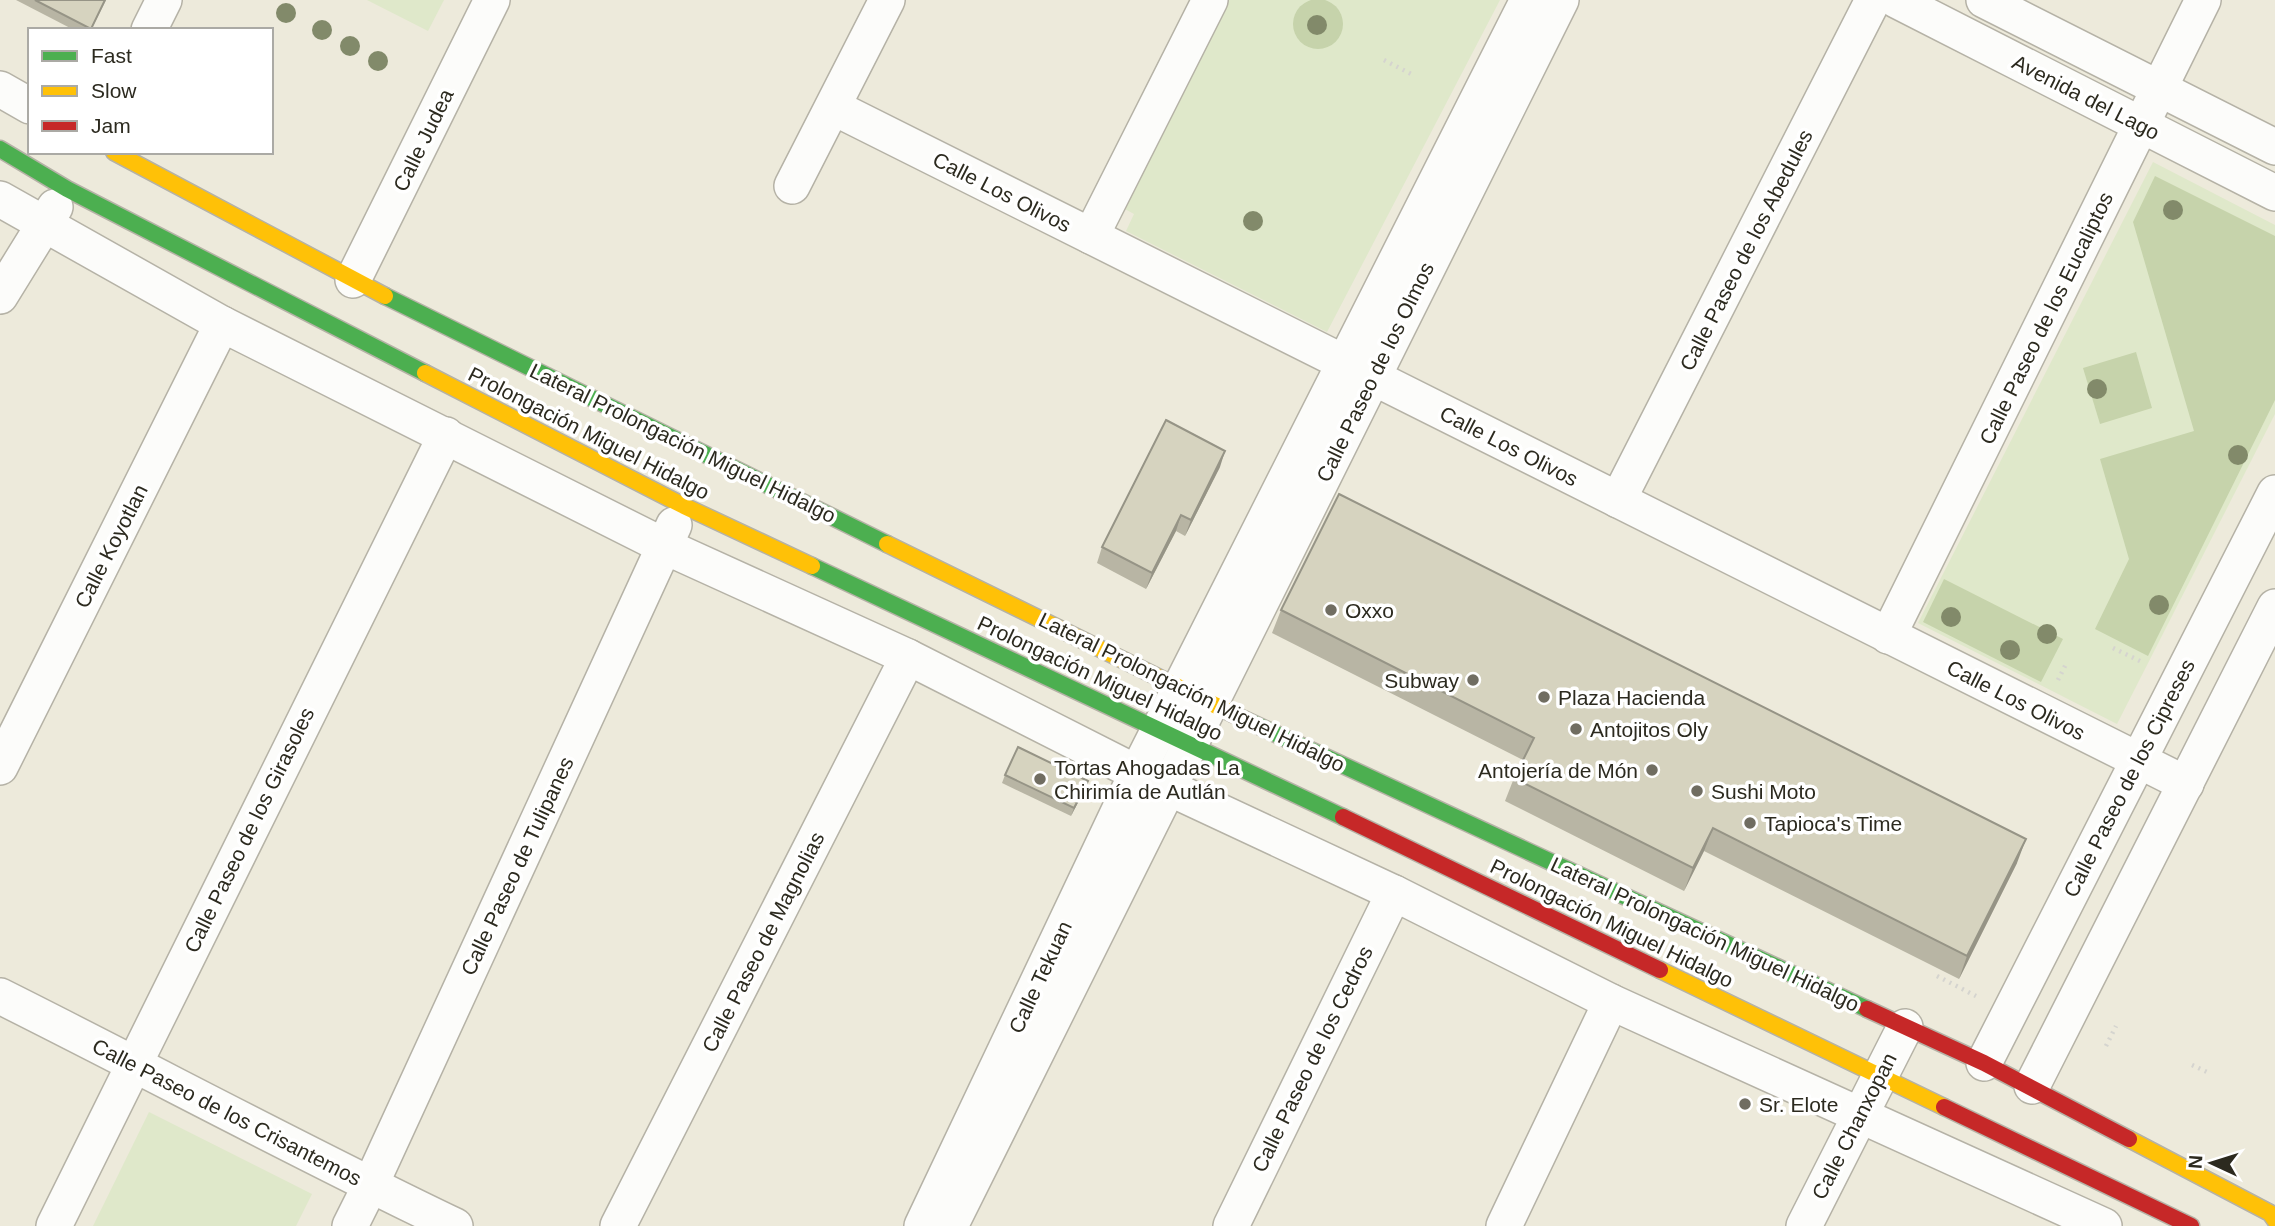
<svg xmlns="http://www.w3.org/2000/svg" width="2275" height="1226" viewBox="0 0 2275 1226" font-family="Arial,sans-serif">
  <style>
    .green { fill: #dfe8ca }
    .forest { fill: #c6d3ab }
    .lines { fill: none; stroke-linecap: round; stroke-linejoin: round }
    .street-casing { stroke: #b5b2a6; stroke-width: 38 }
    .fast-casing { stroke: #b5b2a6; stroke-width: 19 }
    .slow-casing { stroke: #b5b2a6; stroke-width: 19 }
    .jam-casing { stroke: #b5b2a6; stroke-width: 19 }
    .path { stroke: #d5d4cf; stroke-width: 4.5; stroke-dasharray: 2 5; stroke-linecap: butt }
    .street { stroke: #fcfcfa; stroke-width: 35 }
    .fast { stroke: #4caf50; stroke-width: 16 }
    .slow { stroke: #ffc107; stroke-width: 16 }
    .jam { stroke: #c62828; stroke-width: 16 }
    .tree { fill: #828a6a }
    .wall { fill: #b8b5a4 }
    .shaded-wall { fill: #969486 }
    .building { fill: #d6d3bf; stroke: #969486; stroke-width: 2 }
    .poi-dot { fill: #706d61; stroke: #fff; stroke-width: 2.5 }
    .labels { text-anchor: middle; dominant-baseline: central; stroke-width: 7; stroke-linejoin: round; paint-order: stroke }
    .street-label { font-size: 21px; fill: #2c2a1f; stroke: #fff }
    .poi-label { font-size: 21px; fill: #2c2a1f; stroke: #fff; text-anchor: start }
  </style>
  <rect width="100%" height="100%" fill="#edeadb"/>
  <g class="green">
    <polygon points="367,0 444,0 428,31"/>
    <polygon points="1228,0 1500,0 1327,332 1126,231 1134,214 1123,208"/>
    <polygon points="2153,162 2275,225 2275,414 2117,724 1918,623"/>
    <polygon points="149,1112 312,1194 296,1226 93,1226"/>
  </g>
  <g class="forest">
    <circle cx="1318" cy="24" r="25"/>
    <polygon points="2155,176 2275,236 2275,400 2148,656 2095,629 2129,559 2100,459 2194,431 2133,222"/>
    <polygon points="2136,352 2152,408 2100,424 2083,368"/>
    <polygon points="1944,579 2063,639 2041,682 1923,622"/>
  </g>
  <g class="lines">
    <g class="street-casing">
      <g id="street">
        <polyline points="1896,0 2275,193"/>
        <polyline points="1984,0 2275,147"/>
        <polyline points="149,30 164,0"/>
        <polyline points="0,89 30,106"/>
        <polyline points="833,107 2186,784"/>
        <polyline points="792,186 887,0"/>
        <polyline points="0,199 222,324 664,546 908,657 1137,773 1394,893 1611,1002 2104,1226"/>
        <polyline points="1091,236 1210,0"/>
        <polyline points="353,280 492,0"/>
        <polyline points="0,296 55,207"/>
        <polyline points="1618,500 1873,0"/>
        <polyline points="1888,636 2203,0"/>
        <polyline points="0,767 222,324"/>
        <path d="M0 996C152 1072 302 1153 455 1226"/>
        <polyline points="1984,1063 2275,493"/>
        <polyline points="2032,1086 2275,607"/>
        <polyline points="54,1226 446,435"/>
        <polyline points="350,1226 370,1186 674,525"/>
        <polyline points="618,1226 908,657"/>
        <polyline points="922,1226 1137,773 1528,0"/>
        <polyline points="950,1226 1561,0"/>
        <polyline points="1231,1226 1394,893"/>
        <polyline points="1504,1226 1611,1002"/>
        <polyline points="1804,1226 1905,1027"/>
      </g>
    </g>
    <g class="fast-casing">
      <g id="fast">
        <polyline points="0,149 67,189 425,373"/>
        <polyline points="385,296 887,544"/>
        <polyline points="812,566 1343,817"/>
        <polyline points="1233,714 1867,1009"/>
      </g>
    </g>
    <g class="slow-casing">
      <g id="slow">
        <polyline points="114,152 385,296"/>
        <polyline points="425,373 684,506 812,566"/>
        <polyline points="887,544 1233,714"/>
        <polyline points="1660,970 1944,1107"/>
        <polyline points="2129,1139 2270,1213 2275,1220"/>
      </g>
    </g>
    <g class="jam-casing">
      <g id="jam">
        <polyline points="1343,817 1660,970"/>
        <polyline points="1867,1009 1984,1063 2129,1139"/>
        <polyline points="1944,1107 2191,1226"/>
      </g>
    </g>
    <g class="path">
      <polyline points="1384,60 1413,75"/>
      <polyline points="2113,648 2144,663"/>
      <polyline points="2058,680 2067,662"/>
      <polyline points="1937,976 1976,996"/>
      <polyline points="2106,1046 2116,1026"/>
      <polyline points="2192,1065 2207,1072"/>
    </g>
    <use href="#street" class="street"/>
    <use href="#fast" class="fast"/>
    <use href="#slow" class="slow"/>
    <use href="#jam" class="jam"/>
  </g>
  <g class="tree">
    <circle cx="286" cy="13" r="10"/>
    <circle cx="1317" cy="25" r="10"/>
    <circle cx="322" cy="30" r="10"/>
    <circle cx="350" cy="46" r="10"/>
    <circle cx="378" cy="61" r="10"/>
    <circle cx="2173" cy="210" r="10"/>
    <circle cx="1253" cy="221" r="10"/>
    <circle cx="2097" cy="389" r="10"/>
    <circle cx="2238" cy="455" r="10"/>
    <circle cx="2159" cy="605" r="10"/>
    <circle cx="1951" cy="617" r="10"/>
    <circle cx="2047" cy="634" r="10"/>
    <circle cx="2010" cy="650" r="10"/>
  </g>
  <g class="wall">
    <polygon points="16,0 106,0 91,30 74,30"/>
    <polygon points="1220,467 1185,536 1176,531 1146,589 1097,563 1102,547"/>
    <polygon points="1281,610 2017,863 1959,979 1704,851 1684,891 1505,801 1514,778 1523,760 1272,633"/>
    <polygon points="1005,775 1088,781 1071,816 1002,783"/>
  </g>
  <g class="shaded-wall">
    <polygon points="1225,451 1220,467 1185,536 1191,520"/>
    <polygon points="1181,515 1176,531 1146,589 1152,573"/>
    <polygon points="1088,781 1085,789 1071,816 1074,808"/>
    <polygon points="1713,828 1704,851 1684,891 1693,868"/>
    <polygon points="2026,839 2017,863 1959,979 1967,956"/>
  </g>
  <g class="building">
    <polygon points="35,0 105,0 91,29"/>
    <polygon points="1166,420 1225,451 1191,520 1181,515 1152,573 1102,547"/>
    <polygon points="1339,494 2026,839 1967,956 1713,828 1693,868 1514,778 1534,738 1281,610"/>
    <polygon points="1018,747 1088,781 1074,808 1005,775"/>
  </g>
  <g class="poi-dot">
    <circle cx="1331" cy="610" r="7"/>
    <circle cx="1473" cy="680" r="7"/>
    <circle cx="1544" cy="697" r="7"/>
    <circle cx="1576" cy="729" r="7"/>
    <circle cx="1652" cy="770" r="7"/>
    <circle cx="1040" cy="779" r="7"/>
    <circle cx="1697" cy="791" r="7"/>
    <circle cx="1750" cy="823" r="7"/>
    <circle cx="1745" cy="1104" r="7"/>
  </g>
  <g class="labels">
    <g class="street-label">
      <text transform="translate(2086 97) rotate(27)">Avenida del Lago</text>
      <text transform="translate(423 140) rotate(-64)">Calle Judea</text>
      <text transform="translate(1002 192) rotate(27)">Calle Los Olivos</text>
      <text transform="translate(1746 250) rotate(-63)">Calle Paseo de los Abedules</text>
      <text transform="translate(2046 318) rotate(-64)">Calle Paseo de los Eucaliptos</text>
      <text transform="translate(1375 372) rotate(-64)">Calle Paseo de los Olmos</text>
      <text transform="translate(589 433) rotate(27)">Prolongación Miguel Hidalgo</text>
      <text transform="translate(683 443) rotate(26)">Lateral Prolongación Miguel Hidalgo</text>
      <text transform="translate(1509 446) rotate(27)">Calle Los Olivos</text>
      <text transform="translate(111 546) rotate(-63)">Calle Koyotlan</text>
      <text transform="translate(1100 678) rotate(25)">Prolongación Miguel Hidalgo</text>
      <text transform="translate(1192 692) rotate(26)">Lateral Prolongación Miguel Hidalgo</text>
      <text transform="translate(2016 700) rotate(27)">Calle Los Olivos</text>
      <text transform="translate(2129 778) rotate(-63)">Calle Paseo de los Cipreses</text>
      <text transform="translate(249 830) rotate(-64)">Calle Paseo de los Girasoles</text>
      <text transform="translate(517 866) rotate(-65)">Calle Paseo de Tulipanes</text>
      <text transform="translate(1612 923) rotate(26)">Prolongación Miguel Hidalgo</text>
      <text transform="translate(1705 934) rotate(25)">Lateral Prolongación Miguel Hidalgo</text>
      <text transform="translate(763 942) rotate(-63)">Calle Paseo de Magnolias</text>
      <text transform="translate(1040 977) rotate(-65)">Calle Tekuan</text>
      <text transform="translate(1312 1059) rotate(-64)">Calle Paseo de los Cedros</text>
      <text transform="translate(227 1112) rotate(27)">Calle Paseo de los Crisantemos</text>
      <text transform="translate(1854 1126) rotate(-63)">Calle Chanxopan</text>
    </g>
    <g class="poi-label">
      <text x="1345" y="610">Oxxo</text>
      <text x="1459" y="680" text-anchor="end">Subway</text>
      <text x="1558" y="697">Plaza Hacienda</text>
      <text x="1590" y="729">Antojitos Oly</text>
      <text x="1054" y="767">Tortas Ahogadas La<tspan x="1054" dy="24">Chirimía de Autlán</tspan></text>
      <text x="1638" y="770" text-anchor="end">Antojería de Món</text>
      <text x="1711" y="791">Sushi Moto</text>
      <text x="1764" y="823">Tapioca's Time</text>
      <text x="1759" y="1104">Sr. Elote</text>
    </g>
  </g>
  <rect x="28" y="28" width="245" height="126" fill="#ffffff" stroke="#abaaa5" stroke-width="2"/>
  <rect x="42" y="51" width="35" height="10" fill="#4caf50" stroke="#abaaa5" stroke-width="2"/>
  <text x="91" y="63" font-size="21" fill="#2c2a1f">Fast</text>
  <rect x="42" y="86" width="35" height="10" fill="#ffc107" stroke="#abaaa5" stroke-width="2"/>
  <text x="91" y="98" font-size="21" fill="#2c2a1f">Slow</text>
  <rect x="42" y="121" width="35" height="10" fill="#c62828" stroke="#abaaa5" stroke-width="2"/>
  <text x="91" y="133" font-size="21" fill="#2c2a1f">Jam</text>
  <g transform="translate(2212 1163) rotate(274)" stroke="#ffffff" stroke-width="5" paint-order="stroke">
  <path d="M0-5L12 26L0 18L-12 26Z" fill="#2c2a1f"/>
  <text y="-10" font-size="19" font-weight="bold" text-anchor="middle" fill="#2c2a1f">N</text>
  </g>
</svg>
